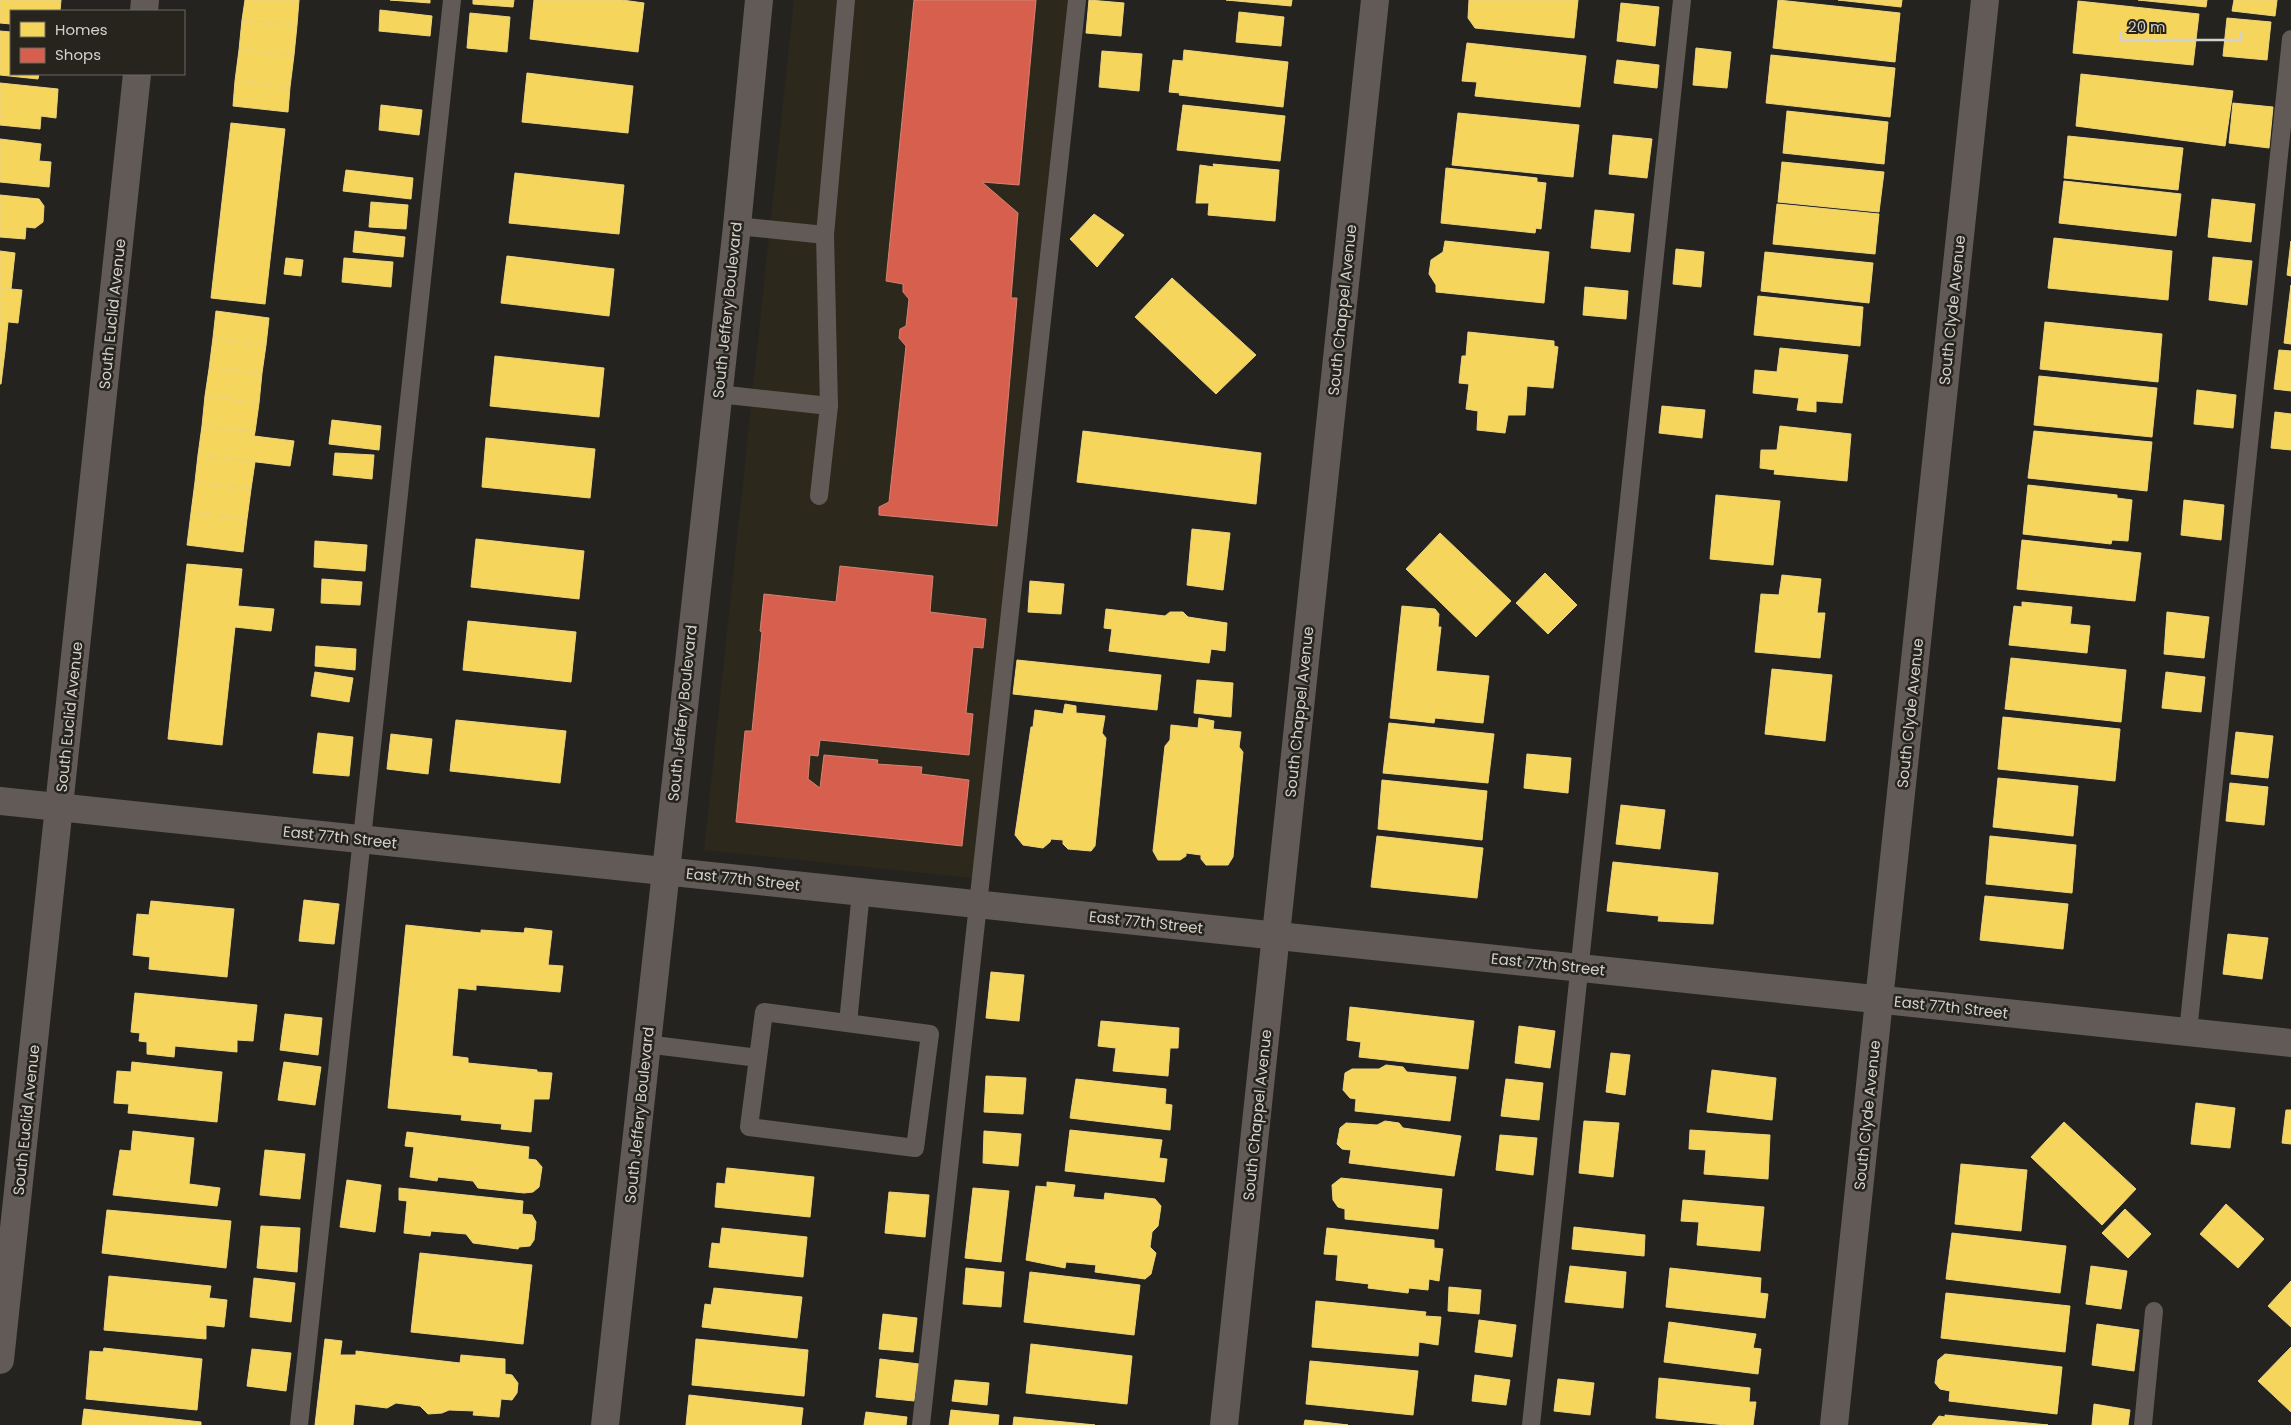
<svg xmlns="http://www.w3.org/2000/svg" width="2291" height="1425" viewBox="0 0 2291 1425" font-family="Poppins,sans-serif">
  <style>
    .built { fill: #2d281c }
    .homes { fill: #f6d55c; stroke: #ecd47e }
    .shops { fill: #d6604d; stroke: #d58273 }
    .lines { fill: none; stroke-linecap: round; stroke-linejoin: round }
    .service { stroke: #615a57; stroke-width: 18 }
    .minor { stroke: #615a57; stroke-width: 28 }
    .tertiary { stroke: #615a57; stroke-width: 28 }
    .labels { text-anchor: middle; dominant-baseline: central; stroke-width: 5; stroke-linejoin: round; paint-order: stroke }
    .street-label { font-size: 15px; fill: #d3d1cc; stroke: #27241d }
  </style>
  <rect width="100%" height="100%" fill="#25231f"/>
  <polygon class="built" points="794,0 1077,0 980,879 704,850"/>
  <g class="homes">
    <polygon points="0,0 61,0 60,11 11,11 11,24 0,23"/>
    <polygon points="245,0 299,0 297,25 242,20"/>
    <polygon points="390,0 430,0 430,3"/>
    <polygon points="473,0 514,0 513,7 473,4"/>
    <polygon points="534,0 622,0 644,3 638,52 530,39"/>
    <polygon points="1089,0 1124,3 1121,36 1086,33"/>
    <polygon points="1226,0 1292,0 1291,6"/>
    <polygon points="1469,0 1578,0 1574,38 1475,28 1468,18"/>
    <polygon points="1778,0 1900,13 1895,62 1773,48"/>
    <polygon points="1838,0 1902,0 1901,7"/>
    <polygon points="2138,0 2207,0 2206,7"/>
    <polygon points="2234,0 2277,0 2275,16 2232,11"/>
    <polygon points="2078,1 2199,14 2193,65 2073,53"/>
    <polygon points="1621,3 1659,7 1655,46 1617,41"/>
    <polygon points="380,10 432,16 430,36 379,31"/>
    <polygon points="1239,12 1284,17 1281,46 1236,42"/>
    <polygon points="470,13 510,17 507,52 467,48"/>
    <polygon points="2227,18 2271,22 2267,60 2223,56"/>
    <polygon points="242,20 297,25 294,55 239,50"/>
    <polygon points="0,31 11,32 11,74 39,74 38,79 0,75"/>
    <polygon points="1467,43 1586,56 1580,107 1475,96 1477,82 1462,81"/>
    <polygon points="1696,48 1731,52 1727,88 1693,85"/>
    <polygon points="239,50 294,55 290,87 235,81"/>
    <polygon points="1184,50 1288,62 1283,107 1179,95 1180,93 1169,92 1173,60 1183,61"/>
    <polygon points="1102,51 1142,54 1139,91 1099,87"/>
    <polygon points="1771,55 1895,68 1890,117 1766,103"/>
    <polygon points="1617,60 1659,65 1657,88 1614,83"/>
    <polygon points="527,73 633,86 628,133 522,122"/>
    <polygon points="2081,74 2233,91 2225,146 2076,126"/>
    <polygon points="235,81 290,87 288,112 233,106"/>
    <polygon points="0,83 58,89 56,118 41,116 40,129 0,125"/>
    <polygon points="2233,103 2273,107 2269,148 2229,143"/>
    <polygon points="381,105 422,110 419,135 379,130"/>
    <polygon points="1183,105 1285,116 1280,161 1177,150"/>
    <polygon points="1787,111 1888,122 1884,164 1783,153"/>
    <polygon points="1458,113 1579,125 1573,177 1452,165"/>
    <polygon points="231,123 285,129 265,304 211,298"/>
    <polygon points="1613,135 1652,139 1647,178 1609,174"/>
    <polygon points="2068,136 2183,148 2178,190 2064,178"/>
    <polygon points="0,139 41,144 39,161 51,162 49,187 0,182"/>
    <polygon points="1782,162 1884,172 1879,212 1778,202"/>
    <polygon points="1213,164 1279,170 1275,221 1208,215 1209,203 1196,203 1200,165 1214,167"/>
    <polygon points="1446,168 1537,178 1537,182 1546,183 1541,229 1536,228 1535,233 1441,223"/>
    <polygon points="346,170 413,178 411,199 343,191"/>
    <polygon points="515,173 624,185 619,234 509,223"/>
    <polygon points="2064,181 2181,194 2176,236 2059,223"/>
    <polygon points="0,195 39,199 44,206 43,222 35,228 26,227 25,239 0,237"/>
    <polygon points="2212,199 2255,204 2251,242 2208,237"/>
    <polygon points="371,202 408,205 406,229 369,227"/>
    <polygon points="1777,204 1879,214 1875,254 1773,244"/>
    <polygon points="1595,210 1634,214 1630,252 1591,248"/>
    <polygon points="1094,214 1124,235 1097,267 1070,239"/>
    <polygon points="355,231 405,237 403,257 353,252"/>
    <polygon points="2054,238 2172,251 2168,300 2048,288"/>
    <polygon points="1445,241 1549,252 1544,303 1436,292 1436,285 1429,274 1431,260 1443,252"/>
    <polygon points="2291,241 2291,276 2287,275"/>
    <polygon points="1676,249 1704,252 1701,287 1673,284"/>
    <polygon points="0,251 15,253 11,289 0,288"/>
    <polygon points="1765,252 1873,263 1869,303 1761,291"/>
    <polygon points="507,256 614,269 609,316 501,303"/>
    <polygon points="2213,257 2252,261 2247,305 2209,300"/>
    <polygon points="286,258 303,260 301,276 284,274"/>
    <polygon points="344,258 393,262 391,287 342,282"/>
    <polygon points="1172,278 1256,355 1216,394 1135,317"/>
    <polygon points="2291,285 2291,344 2284,343"/>
    <polygon points="1585,287 1628,291 1626,319 1583,315"/>
    <polygon points="0,288 22,290 18,323 0,321"/>
    <polygon points="1758,296 1863,307 1860,346 1754,335"/>
    <polygon points="216,311 269,318 266,345 213,338"/>
    <polygon points="0,321 8,322 5,351 0,351"/>
    <polygon points="2045,322 2162,334 2158,382 2040,369"/>
    <polygon points="1468,332 1554,341 1554,346 1558,347 1553,388 1527,386 1525,415 1508,415 1505,433 1477,430 1478,411 1466,409 1469,384 1459,383 1462,356 1466,356"/>
    <polygon points="213,338 266,345 262,373 209,369"/>
    <polygon points="1780,348 1848,355 1842,403 1816,401 1816,412 1797,410 1799,398 1753,393 1755,370 1777,372"/>
    <polygon points="2279,350 2291,351 2291,391 2274,389"/>
    <polygon points="0,351 5,351 1,384 0,384"/>
    <polygon points="495,356 604,368 599,417 490,406"/>
    <polygon points="209,369 262,373 259,403 205,396"/>
    <polygon points="2039,376 2157,388 2152,437 2034,425"/>
    <polygon points="2197,390 2236,395 2233,428 2194,424"/>
    <polygon points="205,396 259,403 255,432 202,426"/>
    <polygon points="1662,406 1705,410 1702,438 1659,433"/>
    <polygon points="2275,412 2291,414 2291,450 2271,448"/>
    <polygon points="332,420 381,426 379,450 329,444"/>
    <polygon points="202,426 255,432 254,436 294,441 290,466 198,455"/>
    <polygon points="1780,426 1851,434 1847,481 1774,474 1775,470 1760,468 1761,450 1777,450"/>
    <polygon points="1083,431 1261,453 1256,504 1077,482"/>
    <polygon points="2034,431 2152,442 2147,491 2028,478"/>
    <polygon points="486,438 595,449 590,498 482,487"/>
    <polygon points="335,453 374,455 372,479 333,475"/>
    <polygon points="198,455 255,462 251,489 195,482"/>
    <polygon points="195,482 251,489 247,519 191,513"/>
    <polygon points="2028,485 2117,495 2117,498 2132,500 2128,541 2112,540 2111,544 2023,534"/>
    <polygon points="1716,495 1780,501 1773,565 1710,559"/>
    <polygon points="2184,500 2224,505 2221,540 2181,535"/>
    <polygon points="191,513 247,519 243,552 187,545"/>
    <polygon points="1192,529 1230,533 1223,590 1187,585"/>
    <polygon points="1440,533 1511,601 1476,637 1406,569"/>
    <polygon points="476,539 584,551 579,599 471,587"/>
    <polygon points="2022,540 2141,553 2135,601 2017,589"/>
    <polygon points="315,541 367,545 365,571 314,567"/>
    <polygon points="187,564 242,569 238,606 274,609 271,631 235,627 222,745 168,739"/>
    <polygon points="1545,573 1577,605 1548,634 1516,603"/>
    <polygon points="1782,575 1821,579 1817,613 1825,613 1820,658 1755,652 1761,594 1779,595"/>
    <polygon points="322,579 362,582 360,605 321,603"/>
    <polygon points="1030,581 1064,584 1061,614 1028,612"/>
    <polygon points="2022,602 2072,607 2070,624 2090,626 2087,653 2009,645 2014,606 2022,607"/>
    <polygon points="1402,606 1435,609 1439,614 1438,627 1441,627 1436,671 1489,676 1483,723 1435,718 1434,723 1390,718"/>
    <polygon points="1106,609 1165,616 1170,612 1183,612 1188,617 1227,623 1225,651 1211,649 1209,663 1109,651 1112,629 1104,628"/>
    <polygon points="2167,612 2209,617 2204,658 2164,654"/>
    <polygon points="468,621 576,632 571,682 463,670"/>
    <polygon points="316,646 356,649 355,670 315,666"/>
    <polygon points="2011,658 2126,670 2121,722 2005,709"/>
    <polygon points="1017,660 1161,675 1157,710 1013,694"/>
    <polygon points="1772,669 1832,675 1825,741 1765,734"/>
    <polygon points="315,672 353,678 349,702 311,696"/>
    <polygon points="2166,672 2205,677 2201,712 2162,708"/>
    <polygon points="1197,680 1233,683 1231,717 1194,713"/>
    <polygon points="1065,704 1076,706 1076,713 1105,716 1102,733 1106,738 1095,846 1091,851 1068,849 1063,844 1063,840 1051,839 1050,842 1043,848 1023,845 1015,835 1031,727 1033,727 1035,710 1063,714"/>
    <polygon points="2003,717 2120,729 2115,781 1998,769"/>
    <polygon points="1199,718 1214,721 1213,729 1241,732 1239,747 1243,752 1233,857 1228,865 1206,865 1201,859 1201,855 1186,853 1186,856 1180,860 1158,860 1153,851 1165,746 1170,740 1171,725 1198,728"/>
    <polygon points="456,720 566,731 560,783 450,771"/>
    <polygon points="1389,723 1494,734 1488,783 1383,773"/>
    <polygon points="2236,732 2273,736 2268,778 2231,774"/>
    <polygon points="318,733 353,737 349,776 313,773"/>
    <polygon points="391,734 432,739 428,774 387,769"/>
    <polygon points="1527,754 1571,758 1568,793 1524,788"/>
    <polygon points="1998,778 2078,786 2073,836 1993,827"/>
    <polygon points="1382,780 1487,791 1482,840 1378,829"/>
    <polygon points="2230,783 2268,787 2264,825 2226,821"/>
    <polygon points="1621,805 1665,810 1660,849 1616,844"/>
    <polygon points="1377,836 1483,848 1477,898 1371,887"/>
    <polygon points="1990,836 2076,845 2072,893 1986,884"/>
    <polygon points="1613,862 1718,873 1713,924 1658,921 1659,916 1607,911"/>
    <polygon points="1985,896 2068,904 2063,949 1980,940"/>
    <polygon points="304,900 339,904 334,944 299,941"/>
    <polygon points="151,901 234,909 227,977 149,969 150,957 133,955 137,914 149,915"/>
    <polygon points="406,925 481,933 481,930 524,933 525,928 552,931 548,965 563,966 560,992 476,985 476,990 458,988 452,1056 468,1058 468,1063 537,1070 537,1072 552,1073 549,1099 534,1099 531,1132 501,1129 502,1124 461,1120 462,1115 388,1108"/>
    <polygon points="2228,934 2268,938 2262,979 2223,974"/>
    <polygon points="991,972 1024,975 1019,1021 986,1018"/>
    <polygon points="135,993 257,1005 253,1041 237,1040 237,1052 175,1046 174,1057 147,1054 147,1042 139,1041 140,1033 131,1032"/>
    <polygon points="1350,1007 1474,1021 1468,1069 1359,1057 1361,1042 1347,1040"/>
    <polygon points="285,1014 322,1018 318,1055 280,1050"/>
    <polygon points="1101,1021 1179,1028 1178,1048 1170,1048 1168,1076 1113,1071 1116,1048 1098,1046"/>
    <polygon points="1519,1026 1555,1031 1550,1068 1515,1063"/>
    <polygon points="1611,1053 1630,1055 1625,1095 1606,1092"/>
    <polygon points="132,1062 222,1072 217,1122 128,1113 129,1104 114,1103 117,1071 131,1072"/>
    <polygon points="284,1062 321,1067 315,1105 278,1100"/>
    <polygon points="1386,1065 1403,1067 1407,1072 1456,1077 1450,1121 1355,1111 1356,1099 1350,1098 1343,1090 1345,1073 1352,1069 1379,1069"/>
    <polygon points="1712,1070 1776,1078 1772,1120 1707,1112"/>
    <polygon points="986,1076 1026,1078 1023,1114 984,1112"/>
    <polygon points="1076,1079 1166,1089 1165,1104 1172,1105 1170,1130 1070,1118"/>
    <polygon points="1506,1079 1543,1083 1539,1120 1501,1116"/>
    <polygon points="2196,1103 2235,1108 2230,1148 2191,1144"/>
    <polygon points="2286,1110 2291,1110 2291,1144 2282,1143"/>
    <polygon points="1385,1121 1399,1123 1403,1128 1461,1136 1454,1176 1349,1163 1351,1150 1342,1149 1337,1144 1340,1128 1346,1123 1377,1125"/>
    <polygon points="1584,1121 1619,1123 1613,1177 1579,1173"/>
    <polygon points="2064,1122 2136,1189 2102,1225 2031,1157"/>
    <polygon points="1070,1130 1162,1140 1159,1158 1167,1159 1164,1182 1065,1171"/>
    <polygon points="1690,1130 1770,1135 1768,1179 1704,1174 1706,1150 1689,1149"/>
    <polygon points="133,1131 194,1138 189,1184 220,1188 217,1206 113,1195 120,1150 131,1151"/>
    <polygon points="984,1131 1021,1134 1018,1166 983,1163"/>
    <polygon points="407,1132 529,1147 528,1159 536,1160 542,1167 539,1187 533,1192 524,1193 478,1188 473,1181 438,1177 437,1181 410,1177 414,1147 405,1146"/>
    <polygon points="1500,1135 1537,1138 1533,1175 1496,1170"/>
    <polygon points="265,1150 305,1154 300,1199 260,1195"/>
    <polygon points="1961,1164 2027,1170 2021,1231 1955,1224"/>
    <polygon points="727,1168 814,1177 810,1217 715,1207 717,1183 725,1184"/>
    <polygon points="1341,1178 1442,1189 1438,1229 1345,1219 1345,1209 1338,1207 1333,1200 1332,1185"/>
    <polygon points="347,1180 381,1185 375,1232 340,1227"/>
    <polygon points="1047,1182 1075,1185 1073,1197 1104,1200 1105,1193 1155,1199 1161,1206 1158,1226 1152,1232 1150,1247 1156,1253 1151,1274 1145,1279 1095,1272 1096,1265 1066,1262 1065,1268 1026,1260 1036,1186 1047,1187"/>
    <polygon points="399,1188 523,1201 522,1214 532,1215 536,1222 534,1240 530,1246 519,1247 518,1249 473,1243 466,1234 431,1231 430,1236 404,1233 407,1201 399,1200"/>
    <polygon points="973,1188 1009,1191 1001,1262 965,1258"/>
    <polygon points="889,1192 929,1195 925,1237 885,1233"/>
    <polygon points="1683,1200 1764,1207 1760,1251 1697,1245 1699,1222 1681,1221"/>
    <polygon points="2226,1204 2264,1239 2238,1268 2200,1234"/>
    <polygon points="2125,1209 2151,1234 2128,1258 2102,1233"/>
    <polygon points="107,1210 231,1221 226,1268 102,1253"/>
    <polygon points="261,1226 300,1228 297,1272 257,1268"/>
    <polygon points="1574,1227 1645,1235 1644,1256 1572,1249"/>
    <polygon points="722,1228 807,1237 803,1277 709,1267 712,1243 720,1244"/>
    <polygon points="1327,1228 1434,1240 1434,1248 1443,1249 1439,1281 1429,1279 1428,1290 1409,1288 1408,1293 1368,1288 1369,1284 1336,1280 1338,1255 1324,1254"/>
    <polygon points="1952,1233 2066,1246 2060,1293 1946,1279"/>
    <polygon points="420,1253 532,1265 523,1344 411,1332"/>
    <polygon points="1570,1266 1626,1272 1623,1308 1565,1302"/>
    <polygon points="2091,1266 2127,1271 2121,1309 2086,1304"/>
    <polygon points="966,1268 1004,1272 1001,1307 963,1304"/>
    <polygon points="1670,1268 1761,1278 1760,1293 1768,1294 1765,1318 1666,1307"/>
    <polygon points="1030,1272 1140,1285 1134,1335 1024,1322"/>
    <polygon points="109,1276 211,1286 209,1298 227,1300 224,1327 206,1325 206,1339 104,1330"/>
    <polygon points="254,1278 295,1283 291,1322 250,1317"/>
    <polygon points="2291,1281 2291,1327 2268,1306"/>
    <polygon points="1449,1287 1481,1290 1479,1314 1448,1311"/>
    <polygon points="714,1288 802,1297 797,1338 702,1327 705,1304 711,1305"/>
    <polygon points="1946,1293 2070,1306 2065,1352 1941,1338"/>
    <polygon points="1316,1301 1426,1312 1425,1316 1441,1317 1438,1345 1419,1342 1418,1356 1312,1347"/>
    <polygon points="883,1314 917,1318 913,1352 879,1349"/>
    <polygon points="1479,1320 1516,1325 1512,1357 1475,1352"/>
    <polygon points="1669,1322 1756,1334 1753,1348 1761,1349 1758,1374 1664,1362"/>
    <polygon points="2097,1324 2139,1330 2134,1371 2092,1365"/>
    <polygon points="325,1339 342,1341 340,1355 356,1355 356,1351 460,1363 461,1355 505,1359 505,1374 512,1375 518,1383 517,1393 512,1400 501,1399 499,1417 473,1415 474,1411 449,1410 442,1413 428,1414 420,1406 396,1403 387,1408 355,1404 353,1425 315,1425"/>
    <polygon points="696,1339 808,1350 804,1396 692,1385"/>
    <polygon points="1031,1344 1132,1356 1127,1404 1026,1393"/>
    <polygon points="2291,1347 2291,1412 2258,1381"/>
    <polygon points="104,1348 202,1359 197,1410 86,1399 90,1351 103,1352"/>
    <polygon points="252,1349 291,1353 286,1391 247,1386"/>
    <polygon points="1945,1354 2062,1367 2057,1414 1949,1401 1950,1391 1940,1389 1935,1383 1938,1360"/>
    <polygon points="880,1359 919,1364 914,1401 876,1397"/>
    <polygon points="1310,1361 1418,1371 1413,1415 1306,1404"/>
    <polygon points="1475,1375 1510,1380 1506,1405 1472,1401"/>
    <polygon points="1659,1378 1750,1388 1749,1402 1756,1402 1753,1425 1726,1425 1656,1418"/>
    <polygon points="1558,1379 1594,1383 1590,1415 1554,1411"/>
    <polygon points="955,1380 989,1383 987,1405 952,1401"/>
    <polygon points="689,1395 803,1408 801,1425 686,1425"/>
    <polygon points="2094,1404 2130,1410 2128,1425 2092,1425"/>
    <polygon points="84,1409 201,1422 201,1425 82,1425"/>
    <polygon points="951,1410 999,1415 998,1425 949,1425"/>
    <polygon points="866,1412 907,1417 906,1425 864,1425"/>
    <polygon points="1945,1415 2048,1425 1932,1425 1939,1416 1945,1417"/>
    <polygon points="1014,1417 1095,1425 1013,1425"/>
    <polygon points="1305,1420 1348,1425 1304,1425"/>
  </g>
  <g class="shops">
    <polygon points="914,0 1036,0 1019,185 982,182 1018,213 1011,298 1017,298 997,526 879,515 879,507 889,502 906,346 899,338 900,329 906,326 909,299 903,292 903,284 886,281"/>
    <polygon points="840,566 933,576 930,612 986,619 983,648 973,647 966,713 973,714 969,755 820,740 818,756 810,755 808,779 820,788 824,755 878,760 877,764 922,767 921,774 969,780 962,846 736,822 745,731 752,731 762,632 760,631 764,594 836,602"/>
  </g>
  <g class="lines">
    <g class="service">
      <polyline points="737,226 825,235"/>
      <polyline points="718,394 829,406"/>
      <polyline points="819,496 829,406 825,235 846,0"/>
      <polyline points="848,1023 861,892"/>
      <polyline points="2188,1032 2291,39"/>
      <polyline points="646,1044 758,1058 749,1127 915,1148 930,1034 764,1012 758,1058"/>
      <polyline points="299,1425 452,0"/>
      <polyline points="921,1425 1077,0"/>
      <polyline points="1531,1425 1682,0"/>
      <polyline points="2143,1425 2154,1311"/>
    </g>
    <g class="minor">
      <polyline points="144,11 145,0"/>
      <polyline points="0,801 2291,1043"/>
      <polyline points="0,1360 137,74"/>
      <polyline points="1224,1425 1375,0"/>
      <polyline points="1834,1425 1985,0"/>
    </g>
    <polyline class="tertiary" points="605,1425 737,226 759,0"/>
  </g>
  <g class="labels">
    <g class="street-label">
      <text transform="translate(727 310) rotate(-84)">South Jeffery Boulevard</text>
      <text transform="translate(1342 310) rotate(-84)">South Chappel Avenue</text>
      <text transform="translate(1952 310) rotate(-84)">South Clyde Avenue</text>
      <text transform="translate(112 314) rotate(-84)">South Euclid Avenue</text>
      <text transform="translate(1299 712) rotate(-84)">South Chappel Avenue</text>
      <text transform="translate(682 713) rotate(-84)">South Jeffery Boulevard</text>
      <text transform="translate(1910 713) rotate(-84)">South Clyde Avenue</text>
      <text transform="translate(69 717) rotate(-84)">South Euclid Avenue</text>
      <text transform="translate(340 837) rotate(6)">East 77th Street</text>
      <text transform="translate(743 879) rotate(6)">East 77th Street</text>
      <text transform="translate(1146 922) rotate(6)">East 77th Street</text>
      <text transform="translate(1548 964) rotate(6)">East 77th Street</text>
      <text transform="translate(1951 1007) rotate(6)">East 77th Street</text>
      <text transform="translate(639 1115) rotate(-84)">South Jeffery Boulevard</text>
      <text transform="translate(1257 1115) rotate(-84)">South Chappel Avenue</text>
      <text transform="translate(1867 1115) rotate(-84)">South Clyde Avenue</text>
      <text transform="translate(26 1120) rotate(-84)">South Euclid Avenue</text>
    </g>
  </g>
  <rect x="10" y="10" width="175" height="65" fill="#27241d" stroke="#6c6963"/>
  <rect x="20" y="22" width="25" height="15" fill="#f6d55c" stroke="#6c6963"/>
  <text x="55" y="35" font-size="15" fill="#d3d1cc">Homes</text>
  <rect x="20" y="48" width="25" height="15" fill="#d6604d" stroke="#6c6963"/>
  <text x="55" y="60" font-size="15" fill="#d3d1cc">Shops</text>
  <path d="M2121 32v8h120v-8" fill="none" stroke="#d3d1cc" stroke-width="2.5"/>
  <text x="2128" y="32" font-size="15" fill="#d3d1cc" stroke="#27241d" stroke-width="4" paint-order="stroke">20 m</text>
</svg>
